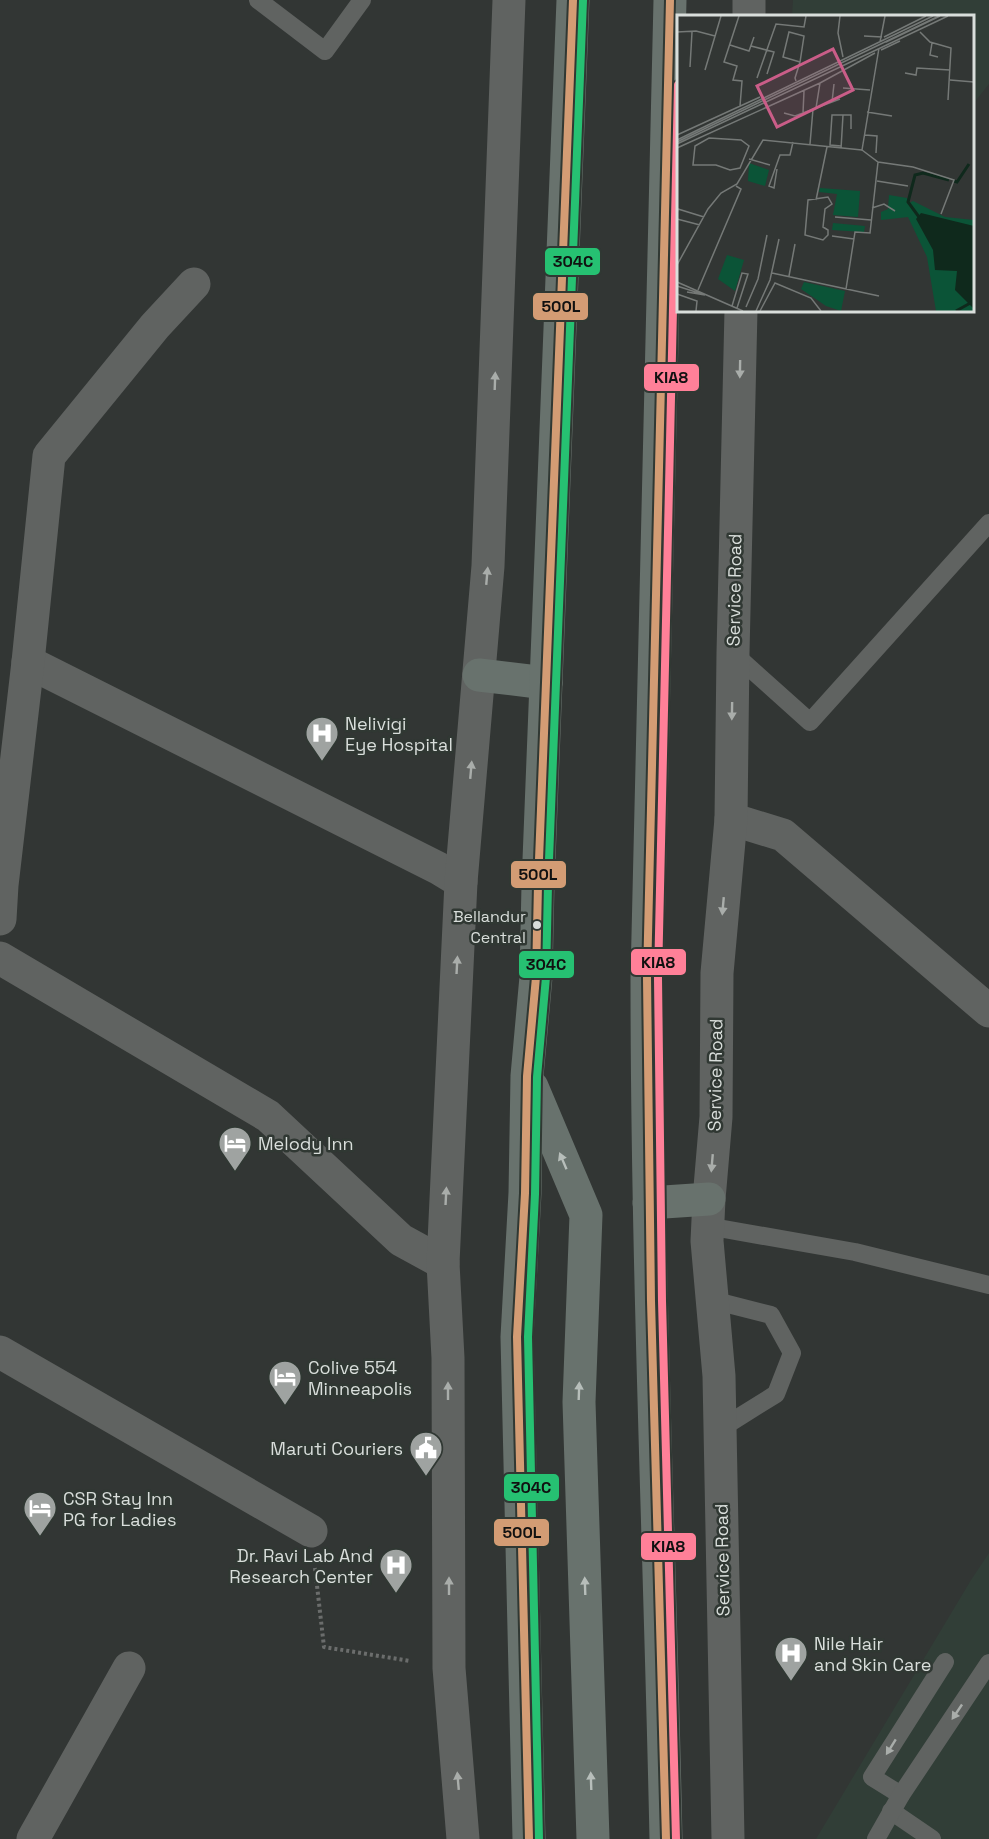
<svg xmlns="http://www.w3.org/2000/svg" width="989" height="1839" viewBox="0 0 989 1839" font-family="'Space Grotesk',sans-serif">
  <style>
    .built { fill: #313e37 }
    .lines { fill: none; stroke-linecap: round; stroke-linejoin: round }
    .path { stroke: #6b6d6c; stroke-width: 4; stroke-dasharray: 3 3; stroke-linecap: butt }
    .lane { stroke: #606361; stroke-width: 18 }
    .street { stroke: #606361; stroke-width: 33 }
    .secondary { stroke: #606361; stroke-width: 33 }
    .highway { stroke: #68726d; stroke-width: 33 }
    .bus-1-casing { stroke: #303833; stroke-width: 12 }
    .bus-2-casing { stroke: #303833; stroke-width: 12 }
    .bus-3-casing { stroke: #303833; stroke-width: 12 }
    .bus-1 { stroke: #d39c74; stroke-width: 8 }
    .bus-2 { stroke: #26c172; stroke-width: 8 }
    .bus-3 { stroke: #ff8098; stroke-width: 8 }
    .oneway { fill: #a9adaa }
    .oneway2 { fill: #b7beba }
    .bus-dot { fill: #d9dedb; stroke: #303833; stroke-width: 2 }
    .labels { text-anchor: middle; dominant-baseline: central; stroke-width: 5; stroke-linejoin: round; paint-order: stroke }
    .bus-label { font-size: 16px; fill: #d9dedb; stroke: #303833; text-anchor: end }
    .street-label { font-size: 18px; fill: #d9dedb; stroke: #303833 }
    .poi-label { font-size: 18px; fill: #d9dedb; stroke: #303833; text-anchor: start }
    .inset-river { fill: none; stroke: #0f291c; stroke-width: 3 }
    .inset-road { fill: none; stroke: #757977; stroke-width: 1.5 }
    .view { fill: #ca5d88; fill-opacity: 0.15; stroke: #ca5d88; stroke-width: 3 }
    .inset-edge { fill: none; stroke: #d9dedb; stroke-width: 3 }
    .line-badge { stroke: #303833; stroke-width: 2 }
    .pale-badge-label { font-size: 16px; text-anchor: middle; font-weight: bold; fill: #111 }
  </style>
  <rect width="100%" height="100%" fill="#323634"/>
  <g class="built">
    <polygon points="793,0 989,0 989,84 973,104 972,16 792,16"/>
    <polygon points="989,1553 989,1839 816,1839 971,1580"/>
  </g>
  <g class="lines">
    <polyline class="path" points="315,1568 324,1647 410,1661"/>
    <g class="lane">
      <polyline points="258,0 325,51 362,0"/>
      <polyline points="733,653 810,722 989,523"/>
      <polyline points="707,1226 855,1252 989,1285"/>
      <polyline points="712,1300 771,1315 792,1353 776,1394 720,1429"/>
      <polyline points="901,1795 872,1777 945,1662"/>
      <polyline points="891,1811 932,1839"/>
      <polyline points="876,1839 901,1795 989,1663"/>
    </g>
    <g class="street">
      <polyline points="28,662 438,868 461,882"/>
      <polyline points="731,819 783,835 989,1011"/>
      <polyline points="0,919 2,885 28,662 49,456 155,326 194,284"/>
      <polyline points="0,958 268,1116 401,1240 443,1263"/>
      <polyline points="0,1352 311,1531"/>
      <polyline points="33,1839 129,1668"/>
    </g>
    <g class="secondary">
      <polyline points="749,16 749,0"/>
      <polyline points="463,1839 449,1668 448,1358 443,1263 461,882 488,566 509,0"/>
      <polyline points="728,1839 719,1376 707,1241 709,1199 716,1117 717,973 731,819 733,653 741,310"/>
    </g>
    <g class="highway">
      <polyline points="479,675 546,683"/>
      <polyline points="532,1087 586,1215 579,1402 593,1839"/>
      <polyline points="649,1203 709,1199"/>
      <polyline points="529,1839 517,1337 525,1193 527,1076 536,977 538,885 573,0"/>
      <path d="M666 1839C660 1552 647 1266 647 978L670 0"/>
    </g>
    <g class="bus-1-casing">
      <g id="bus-1">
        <polyline points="529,1839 517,1337 525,1193 527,1076 536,977 538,885 573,0"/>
        <polyline points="666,1839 651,1301 647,978 670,0"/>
      </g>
    </g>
    <g class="bus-2-casing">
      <polyline id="bus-2" points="539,1839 528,1337 535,1194 537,1077 546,977 548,885 583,0"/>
    </g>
    <g class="bus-3-casing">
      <polyline id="bus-3" points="676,1839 662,1301 658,978 678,85"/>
    </g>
    <use href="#bus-1" class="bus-1"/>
    <use href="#bus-2" class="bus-2"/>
    <use href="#bus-3" class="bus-3"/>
  </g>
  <defs><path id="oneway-solid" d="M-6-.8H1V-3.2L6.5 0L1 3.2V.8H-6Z" transform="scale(1.5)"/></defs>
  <g class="oneway">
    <use href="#oneway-solid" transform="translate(740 369) rotate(91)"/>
    <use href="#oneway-solid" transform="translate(495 381) rotate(-88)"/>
    <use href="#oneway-solid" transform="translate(487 576) rotate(-85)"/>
    <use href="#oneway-solid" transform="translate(732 711) rotate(91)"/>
    <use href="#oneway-solid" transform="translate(471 770) rotate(-85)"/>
    <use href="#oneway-solid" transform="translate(723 906) rotate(95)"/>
    <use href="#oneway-solid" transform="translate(457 965) rotate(-87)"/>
    <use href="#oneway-solid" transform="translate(712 1163) rotate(95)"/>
    <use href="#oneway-solid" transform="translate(446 1196) rotate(-87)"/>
    <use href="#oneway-solid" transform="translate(448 1391) rotate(-90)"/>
    <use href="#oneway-solid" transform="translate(449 1586) rotate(-90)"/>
    <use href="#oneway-solid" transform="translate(957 1712) rotate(124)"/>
    <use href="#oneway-solid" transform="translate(891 1747) rotate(122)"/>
    <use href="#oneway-solid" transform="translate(458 1781) rotate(-95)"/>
  </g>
  <g class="oneway2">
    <use href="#oneway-solid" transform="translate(563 1161) rotate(-113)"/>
    <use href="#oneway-solid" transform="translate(579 1391) rotate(-88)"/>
    <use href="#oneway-solid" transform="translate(585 1586) rotate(-92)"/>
    <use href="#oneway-solid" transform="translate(591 1781) rotate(-92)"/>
  </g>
  <defs>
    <g id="hospital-pin" transform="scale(1.725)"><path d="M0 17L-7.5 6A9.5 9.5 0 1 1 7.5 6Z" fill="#9fa3a1" stroke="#303833"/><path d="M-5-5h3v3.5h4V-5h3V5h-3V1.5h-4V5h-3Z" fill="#fff"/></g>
    <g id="hotel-pin" transform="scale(1.725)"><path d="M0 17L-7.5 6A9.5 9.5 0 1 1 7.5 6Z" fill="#9fa3a1" stroke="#303833"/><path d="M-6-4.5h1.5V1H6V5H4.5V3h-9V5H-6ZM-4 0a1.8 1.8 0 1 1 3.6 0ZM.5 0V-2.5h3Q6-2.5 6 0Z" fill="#fff"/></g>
    <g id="civic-pin" transform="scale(1.725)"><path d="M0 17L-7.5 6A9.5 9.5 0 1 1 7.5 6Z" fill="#9fa3a1" stroke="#303833"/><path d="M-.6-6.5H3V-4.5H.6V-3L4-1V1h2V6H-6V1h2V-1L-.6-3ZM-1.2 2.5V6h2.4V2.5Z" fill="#fff"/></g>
  </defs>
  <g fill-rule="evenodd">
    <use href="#hospital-pin" x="322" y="733"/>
    <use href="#hotel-pin" x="235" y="1143"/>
    <use href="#hotel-pin" x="285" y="1377"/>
    <use href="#civic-pin" x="426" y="1448"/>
    <use href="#hotel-pin" x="40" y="1508"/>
    <use href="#hospital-pin" x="396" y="1565"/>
    <use href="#hospital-pin" x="791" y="1653"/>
  </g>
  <circle class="bus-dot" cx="537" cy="925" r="5"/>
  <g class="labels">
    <g class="bus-label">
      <text x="526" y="916">Bellandur<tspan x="526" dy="21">Central</tspan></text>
    </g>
    <g class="street-label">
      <text transform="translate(734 590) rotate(-89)">Service Road</text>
      <text transform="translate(715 1075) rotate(-89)">Service Road</text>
      <text transform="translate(722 1560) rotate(-91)">Service Road</text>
    </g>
    <g class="poi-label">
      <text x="345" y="723">Nelivigi<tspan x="345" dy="21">Eye Hospital</tspan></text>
      <text x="258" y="1143">Melody Inn</text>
      <text x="308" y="1367">Colive 554<tspan x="308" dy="21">Minneapolis</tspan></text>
      <text x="403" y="1448" text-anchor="end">Maruti Couriers</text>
      <text x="63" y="1498">CSR Stay Inn<tspan x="63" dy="21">PG for Ladies</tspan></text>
      <text x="373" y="1555" text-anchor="end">Dr. Ravi Lab And<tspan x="373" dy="21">Research Center</tspan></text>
      <text x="814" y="1643">Nile Hair<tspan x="814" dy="21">and Skin Care</tspan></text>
    </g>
  </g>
  <g transform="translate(677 15)">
    <rect width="297" height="297" fill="#323634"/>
    <path d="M72 148 92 155 88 171 71 166ZM143 173 183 176 181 202 156 200 160 179 142 177ZM212 180 230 183V189L236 186 268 202 297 205V296H259L250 242 231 202 204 205V197L211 194ZM156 208 188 211 187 217 155 215ZM50 240 67 245 58 276 41 264ZM127 267 168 276 164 296 149 291 124 274Z" fill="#0b5437"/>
    <path d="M244 198 297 211V294L278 275 280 256 258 255 256 235 239 204Z" fill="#0f291c"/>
    <path class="inset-river" d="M277 166 280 167 292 149M242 202 231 187 238 160 246 158 272 165M279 296 297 286"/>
    <path class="inset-road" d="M62 1 47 47 60 51 56 65 65 66 63 91M163 1 161 18 166 42M0 17 19 16 38 21M243 17 253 27 274 33 271 85M187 21 205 22M207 22 249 1M203 27 208 1M209 27 263 1M255 28 253 40 261 42M53 30 72 36 77 22M74 31 97 37 90 59M204 35 223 26M13 52 15 17M28 55 44 1M228 58 239 60 240 53 273 55M80 63 99 9 127 12 129 1M273 65 297 67M119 66 118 63 123 47 127 21 112 17 106 42 123 47M166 73 193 75M155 87 157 69M139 93 143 68M190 97 215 101M107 98 118 101 163 84M126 98 127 76M0 120 83 82M188 120 200 121 199 138M32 123 64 125 72 131 63 153 53 155 39 150H16L18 131ZM0 125 256 1M0 127 262 1M0 129 271 1M133 129 136 94M164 131 153 130 155 100H166M0 133 143 68 198 38M164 134 166 100H174V114M185 135 202 33M185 135 201 147 236 152 277 165 264 199M72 144 93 150M100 154 97 173 92 171 103 140H113L116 127M200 166 231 171M151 182 155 189 148 194 146 212 151 215V220L146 225 128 220 131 185ZM139 185 150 132M195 193 207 189 218 196M0 198 1 194 27 202M158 202 194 205M0 204 23 210M155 221 177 224M0 250 31 194 44 178 60 169 86 125 185 135M95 258 202 281M112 261 118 229M0 267 66 296M0 271 28 280M169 274 178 217 193 218 201 147M21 275 64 174 59 171M10 277 28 280M0 279 20 286 19 296M55 291 65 258 71 259 60 293M69 292 81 264 90 220M79 296 93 265 102 224M83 296 98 268 134 283 144 296"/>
    <path class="view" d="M156 34 176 75 100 112 80 71Z"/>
    <rect width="297" height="297" class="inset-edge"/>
  </g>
  <g class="line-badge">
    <rect x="544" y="247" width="57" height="29" rx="6" fill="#26c172"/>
    <rect x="532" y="292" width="57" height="29" rx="6" fill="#d39c74"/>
    <rect x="643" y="363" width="57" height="29" rx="6" fill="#ff8098"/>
    <rect x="510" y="860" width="57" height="29" rx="6" fill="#d39c74"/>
    <rect x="630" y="948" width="57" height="28" rx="6" fill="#ff8098"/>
    <rect x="518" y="950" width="57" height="29" rx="6" fill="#26c172"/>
    <rect x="503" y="1473" width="57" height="29" rx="6" fill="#26c172"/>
    <rect x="493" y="1518" width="57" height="29" rx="6" fill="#d39c74"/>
    <rect x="640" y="1532" width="57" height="29" rx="6" fill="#ff8098"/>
  </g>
  <g class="pale-badge-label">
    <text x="573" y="267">304C</text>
    <text x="561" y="312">500L</text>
    <text x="671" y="383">KIA8</text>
    <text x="538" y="880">500L</text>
    <text x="658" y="968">KIA8</text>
    <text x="546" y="970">304C</text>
    <text x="531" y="1493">304C</text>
    <text x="522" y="1538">500L</text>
    <text x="668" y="1552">KIA8</text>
  </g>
</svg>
